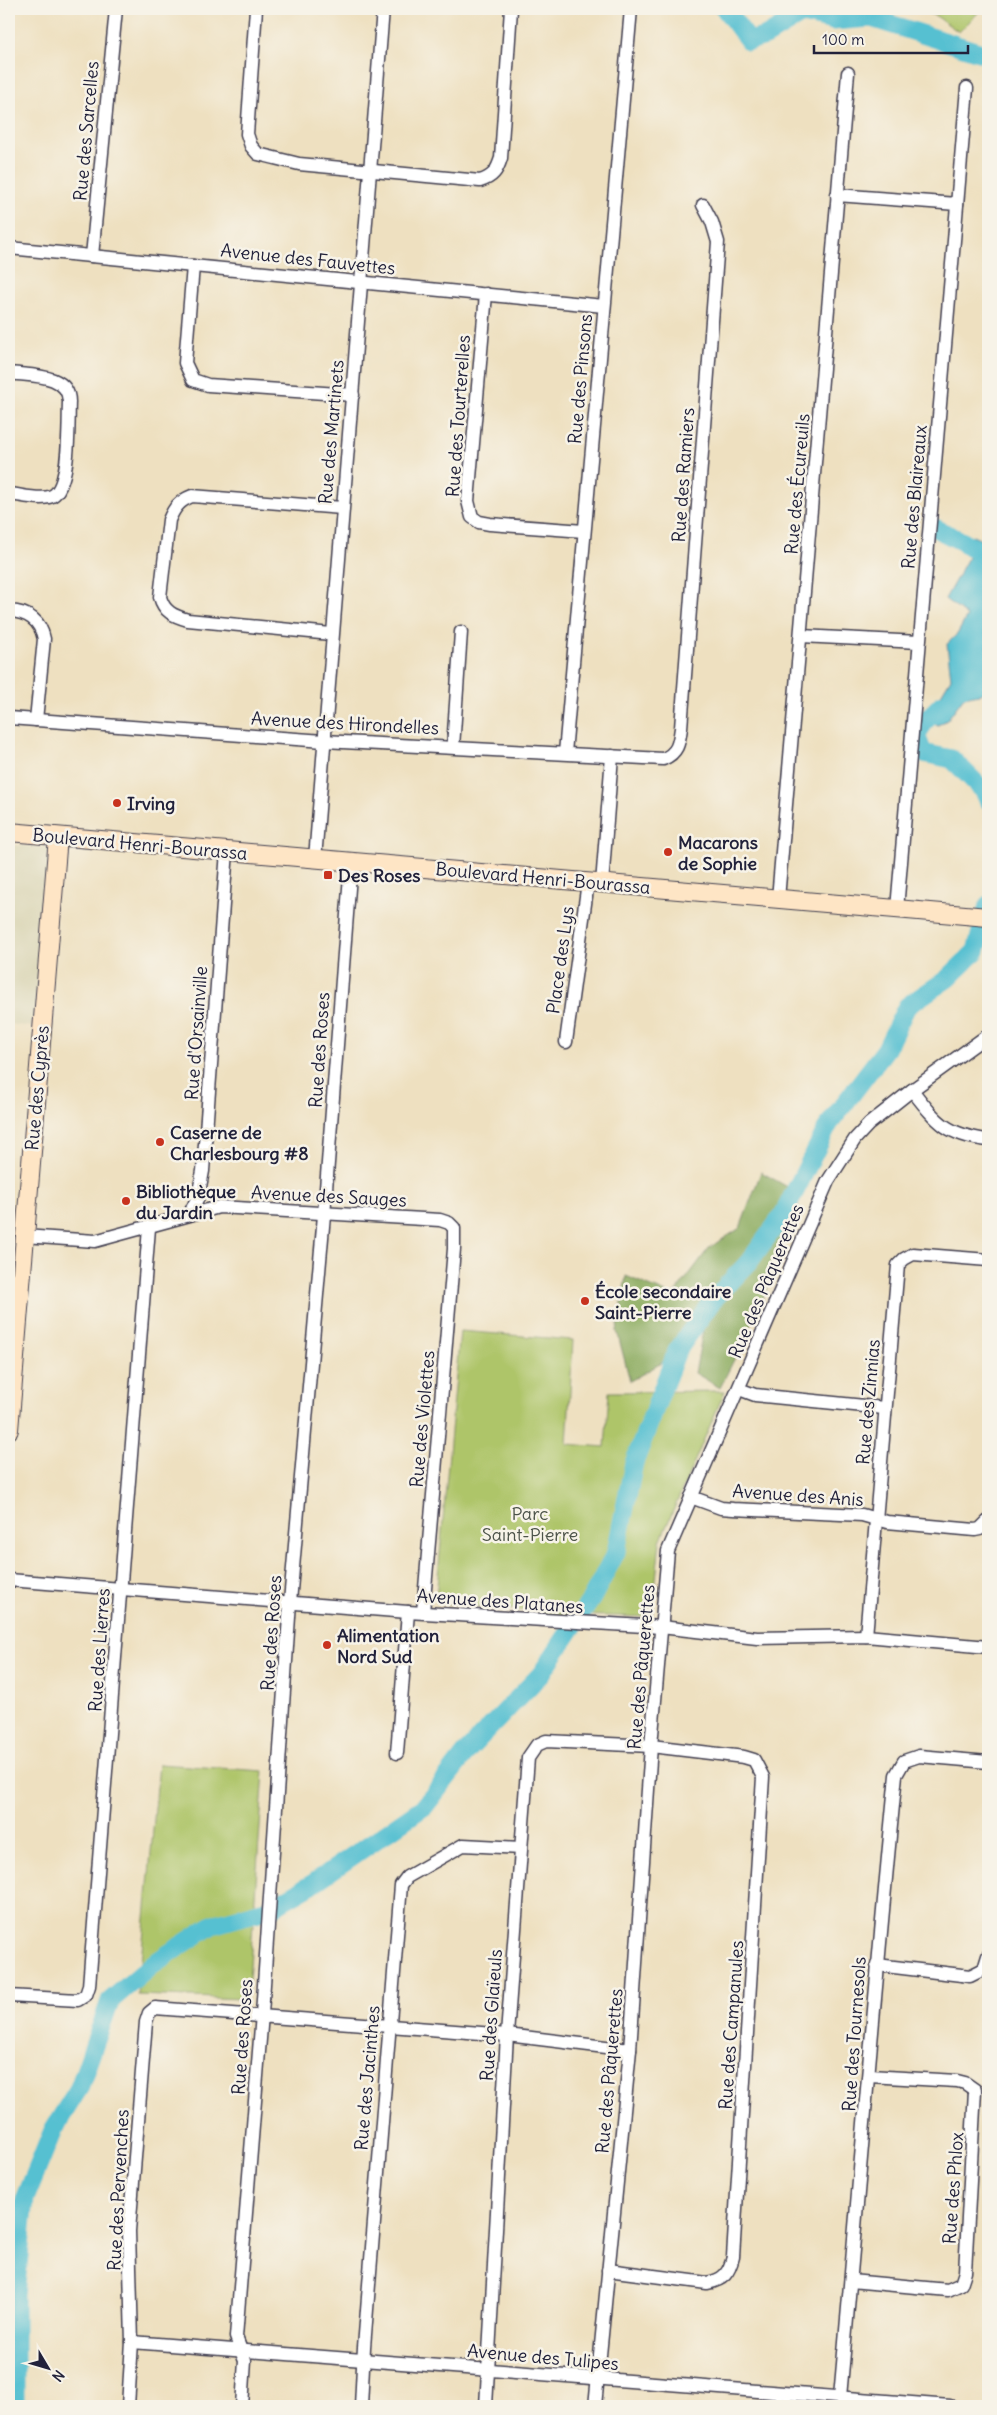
<svg xmlns="http://www.w3.org/2000/svg" width="997" height="2415" viewBox="0 0 997 2415" font-family="Delius,sans-serif">
  <style>
    .built { fill: #dad5b5 }
    .green { fill: #aec569; stroke: #687452 }
    .forest { fill: #8aaa5d; stroke: #56664c }
    .water { fill: #56c0d1; stroke: #3c7186 }
    .lines { fill: none; stroke-linecap: round; stroke-linejoin: round }
    .river { stroke: #56c0d1; stroke-width: 19 }
    .street-casing { stroke: #413e4f; stroke-width: 15 }
    .secondary-casing { stroke: #413e4f; stroke-width: 20 }
    .street { stroke: #fff; stroke-width: 12 }
    .secondary { stroke: #fee5c5; stroke-width: 18 }
    .poi-dot { fill: #c8321e; stroke: #f7f3e8; stroke-width: 2 }
    .labels { text-anchor: middle; dominant-baseline: central; stroke-width: 5; stroke-linejoin: round; paint-order: stroke }
    .street-label { font-size: 18px; fill: #22223b; stroke: #f7f3e8 }
    .poi-label { font-size: 18px; font-weight: bold; fill: #22223b; stroke: #f7f3e8; text-anchor: start }
    .park-label { font-size: 18px; fill: #4c5349; stroke: #f7f3e8 }
  </style>
  <rect width="100%" height="100%" fill="#f7f3e8"/>
  <filter id="ink" filterUnits="userSpaceOnUse"><feTurbulence type="fractalNoise" baseFrequency=".02" numOctaves="2"/><feDisplacementMap in="SourceGraphic" scale="10" xChannelSelector="R" yChannelSelector="G"/><feConvolveMatrix kernelMatrix="1 2 1 2 8 2 1 2 1" color-interpolation-filters="sRGB"/></filter>
  <filter id="wash" filterUnits="userSpaceOnUse"><feTurbulence type="fractalNoise" baseFrequency=".0096" numOctaves="4" result="noise"/><feDisplacementMap in="SourceGraphic" scale="20" xChannelSelector="R" yChannelSelector="G"/><feGaussianBlur stdDeviation="1.12" result="paint"/><feColorMatrix in="noise" values="0 0 0 0 0 0 0 0 0 0 0 0 0 0 0 0 0 1.4 0 .05"/><feComposite in="paint" operator="in"/></filter>
  <g filter="url(#wash)">
    <rect width="100%" height="100%" fill="#eee0c0"/>
    <polygon class="built" points="9,845 50,848 33,1027 9,1024"/>
    <g class="green">
      <polygon points="914,9 988,9 988,12 980,11 959,32 936,16"/>
      <polygon points="460,1331 573,1340 567,1444 605,1447 609,1392 725,1391 660,1541 652,1617 569,1615 442,1603 436,1598"/>
      <polygon points="159,1764 264,1771 248,1994 242,1999 138,1995"/>
    </g>
    <polygon class="forest" points="761,1172 802,1195 759,1309 720,1388 695,1373 703,1330 679,1353 630,1381 617,1331 626,1276 673,1296 709,1248 740,1228"/>
    <polygon class="water" points="973,536 988,543 988,692 964,697 947,720 938,725 925,721 951,678 947,644 958,633 967,616 945,599 969,556 969,540"/>
    <g class="lines">
      <g class="river">
        <polyline points="725,9 749,41 766,36 802,14 833,21 871,18 988,55"/>
        <polyline points="933,527 963,542 978,552 988,602"/>
        <polyline points="942,704 926,720 916,735 923,753 952,759 984,791 988,800"/>
        <polyline points="15,2406 15,2294 25,2199 53,2130 79,2088 110,2001 153,1964 212,1925 269,1909 312,1884 425,1806 469,1749 541,1674 592,1598 616,1552 634,1463 677,1351 712,1301 749,1262 783,1215 829,1124 886,1049 907,1006 947,979 976,951 988,905"/>
      </g>
    </g>
  </g>
  <g filter="url(#ink)">
    <g class="lines">
      <g class="street-casing">
        <g id="street">
          <path d="M256 9 247 134 251 146 258 154 299 164 480 181C493 177 497 171 501 158L511 9"/>
          <polyline points="837,195 957,204"/>
          <polyline points="9,248 604,306"/>
          <polyline points="92,256 116,9"/>
          <polyline points="193,266 185,363 193,380 208,385 353,395"/>
          <polyline points="486,294 468,501 472,517 479,522 490,524 584,531"/>
          <path d="M9 373C30 376 69 373 69 402 68 422 71 486 52 496 41 501 21 495 9 494"/>
          <path d="M9 611C27 612 40 619 44 639L36 720"/>
          <path d="M331 634 188 620C174 616 164 612 160 597L169 520C174 508 179 501 192 496L342 508"/>
          <polyline points="801,636 919,642"/>
          <path d="M9 718 324 741 663 759C678 753 679 743 681 728L718 242 712 222 703 205"/>
          <polyline points="453,747 461,632"/>
          <polyline points="565,753 631,9"/>
          <polyline points="315,859 383,9"/>
          <polyline points="602,884 612,756"/>
          <polyline points="778,899 848,73"/>
          <polyline points="897,909 967,88"/>
          <polyline points="566,1042 588,882"/>
          <path d="M912 1090C937 1122 946 1135 988 1140"/>
          <polyline points="189,1215 198,1197 203,1171 227,851"/>
          <polyline points="24,1236 95,1241 219,1207 440,1220 449,1223 454,1228 454,1249 423,1612"/>
          <polyline points="739,1389 755,1395 884,1408"/>
          <polyline points="691,1497 721,1508 733,1509 862,1515 887,1522 975,1530 980,1529 988,1521"/>
          <polyline points="9,1580 408,1612 661,1627 757,1638 866,1636 988,1647"/>
          <polyline points="866,1636 898,1265 904,1259 913,1254 988,1260"/>
          <polyline points="397,1753 408,1612"/>
          <polyline points="877,1965 970,1976 984,1969 988,1956"/>
          <polyline points="9,1996 78,2000 86,1995 89,1986 149,1228"/>
          <polyline points="851,2281 948,2290 961,2284 965,2272 975,2090 965,2083 957,2081 869,2076"/>
          <polyline points="132,2342 950,2406"/>
          <path d="M840 2397C859 2189 875 1982 896 1775L904 1761 919 1756 988 1762"/>
          <polyline points="128,2406 132,2342 129,2231 146,2022 149,2013 155,2008 507,2035 630,2050"/>
          <polyline points="242,2406 245,2361 236,2337 262,2014 290,1602 324,1215 351,862"/>
          <polyline points="361,2406 364,2347 401,1885 407,1877 463,1845 521,1848"/>
          <path d="M486 2406 507 2035 528 1758 537 1745 546 1741 651 1746 744 1757 754 1760 763 1777 733 2257C729 2273 724 2280 707 2283L608 2270"/>
          <polyline points="595,2406 630,2050 651,1746 668,1551 828,1181 855,1139 869,1124 912,1090 988,1035"/>
        </g>
      </g>
      <g class="secondary-casing">
        <g id="secondary">
          <polyline points="9,832 988,917"/>
          <polyline points="9,1430 58,837"/>
        </g>
      </g>
      <use href="#street" class="street"/>
      <use href="#secondary" class="secondary"/>
    </g>
  </g>
  <g class="poi-dot">
    <circle cx="117" cy="803" r="5"/>
    <circle cx="668" cy="852" r="5"/>
    <rect x="323" y="870" width="10" height="10" rx="2.5"/>
    <circle cx="160" cy="1142" r="5"/>
    <circle cx="126" cy="1201" r="5"/>
    <circle cx="585" cy="1301" r="5"/>
    <circle cx="327" cy="1645" r="5"/>
  </g>
  <g class="labels">
    <g class="street-label">
      <text transform="translate(86 131) rotate(-85)">Rue des Sarcelles</text>
      <text transform="translate(308 259) rotate(6)">Avenue des Fauvettes</text>
      <text transform="translate(580 379) rotate(-85)">Rue des Pinsons</text>
      <text transform="translate(458 416) rotate(-86)">Rue des Tourterelles</text>
      <text transform="translate(331 432) rotate(-85)">Rue des Martinets</text>
      <text transform="translate(683 475) rotate(-86)">Rue des Ramiers</text>
      <text transform="translate(797 484) rotate(-85)">Rue des Écureuils</text>
      <text transform="translate(914 497) rotate(-85)">Rue des Blaireaux</text>
      <text transform="translate(345 723) rotate(3)">Avenue des Hirondelles</text>
      <text transform="translate(140 844) rotate(5)">Boulevard Henri-Bourassa</text>
      <text transform="translate(543 878) rotate(5)">Boulevard Henri-Bourassa</text>
      <text transform="translate(560 960) rotate(-82)">Place des Lys</text>
      <text transform="translate(196 1033) rotate(-86)">Rue d'Orsainville</text>
      <text transform="translate(319 1050) rotate(-86)">Rue des Roses</text>
      <text transform="translate(37 1088) rotate(-85)">Rue des Cyprès</text>
      <text transform="translate(329 1196) rotate(3)">Avenue des Sauges</text>
      <text transform="translate(766 1281) rotate(-67)">Rue des Pâquerettes</text>
      <text transform="translate(868 1402) rotate(-85)">Rue des Zinnias</text>
      <text transform="translate(422 1419) rotate(-85)">Rue des Violettes</text>
      <text transform="translate(798 1495) rotate(4)">Avenue des Anis</text>
      <text transform="translate(500 1601) rotate(4)">Avenue des Platanes</text>
      <text transform="translate(271 1633) rotate(-86)">Rue des Roses</text>
      <text transform="translate(99 1650) rotate(-86)">Rue des Lierres</text>
      <text transform="translate(641 1667) rotate(-85)">Rue des Pâquerettes</text>
      <text transform="translate(491 2015) rotate(-86)">Rue des Glaïeuls</text>
      <text transform="translate(731 2025) rotate(-86)">Rue des Campanules</text>
      <text transform="translate(854 2034) rotate(-86)">Rue des Tournesols</text>
      <text transform="translate(242 2037) rotate(-86)">Rue des Roses</text>
      <text transform="translate(609 2071) rotate(-85)">Rue des Pâquerettes</text>
      <text transform="translate(367 2078) rotate(-85)">Rue des Jacinthes</text>
      <text transform="translate(953 2188) rotate(-86)">Rue des Phlox</text>
      <text transform="translate(118 2190) rotate(-87)">Rue des Pervenches</text>
      <text transform="translate(543 2357) rotate(5)">Avenue des Tulipes</text>
    </g>
    <g class="poi-label">
      <text x="127" y="803">Irving</text>
      <text x="678" y="842">Macarons<tspan x="678" dy="21">de Sophie</tspan></text>
      <text x="338" y="875">Des Roses</text>
      <text x="170" y="1132">Caserne de<tspan x="170" dy="21">Charlesbourg #8</tspan></text>
      <text x="136" y="1191">Bibliothèque<tspan x="136" dy="21">du Jardin</tspan></text>
      <text x="595" y="1291">École secondaire<tspan x="595" dy="21">Saint-Pierre</tspan></text>
      <text x="337" y="1635">Alimentation<tspan x="337" dy="21">Nord Sud</tspan></text>
    </g>
    <g class="park-label">
      <text x="530" y="1513">Parc<tspan x="530" dy="21">Saint-Pierre</tspan></text>
    </g>
  </g>
  <rect width="997" height="2415" fill="none" stroke="#f7f3e8" stroke-width="30"/>
  <g transform="translate(48 2368) rotate(128)" stroke="#f7f3e8" stroke-width="4" paint-order="stroke">
  <path d="M0-4L9 19L0 12L-9 19Z" fill="#22223b"/>
  <text y="-8" font-size="14" font-weight="bold" text-anchor="middle" fill="#22223b">N</text>
  </g>
  <path d="M814 45v8h154v-8" fill="none" stroke="#22223b" stroke-width="2.5"/>
  <text x="822" y="45" font-size="15" fill="#22223b" stroke="#f7f3e8" stroke-width="4" paint-order="stroke">100 m</text>
</svg>
